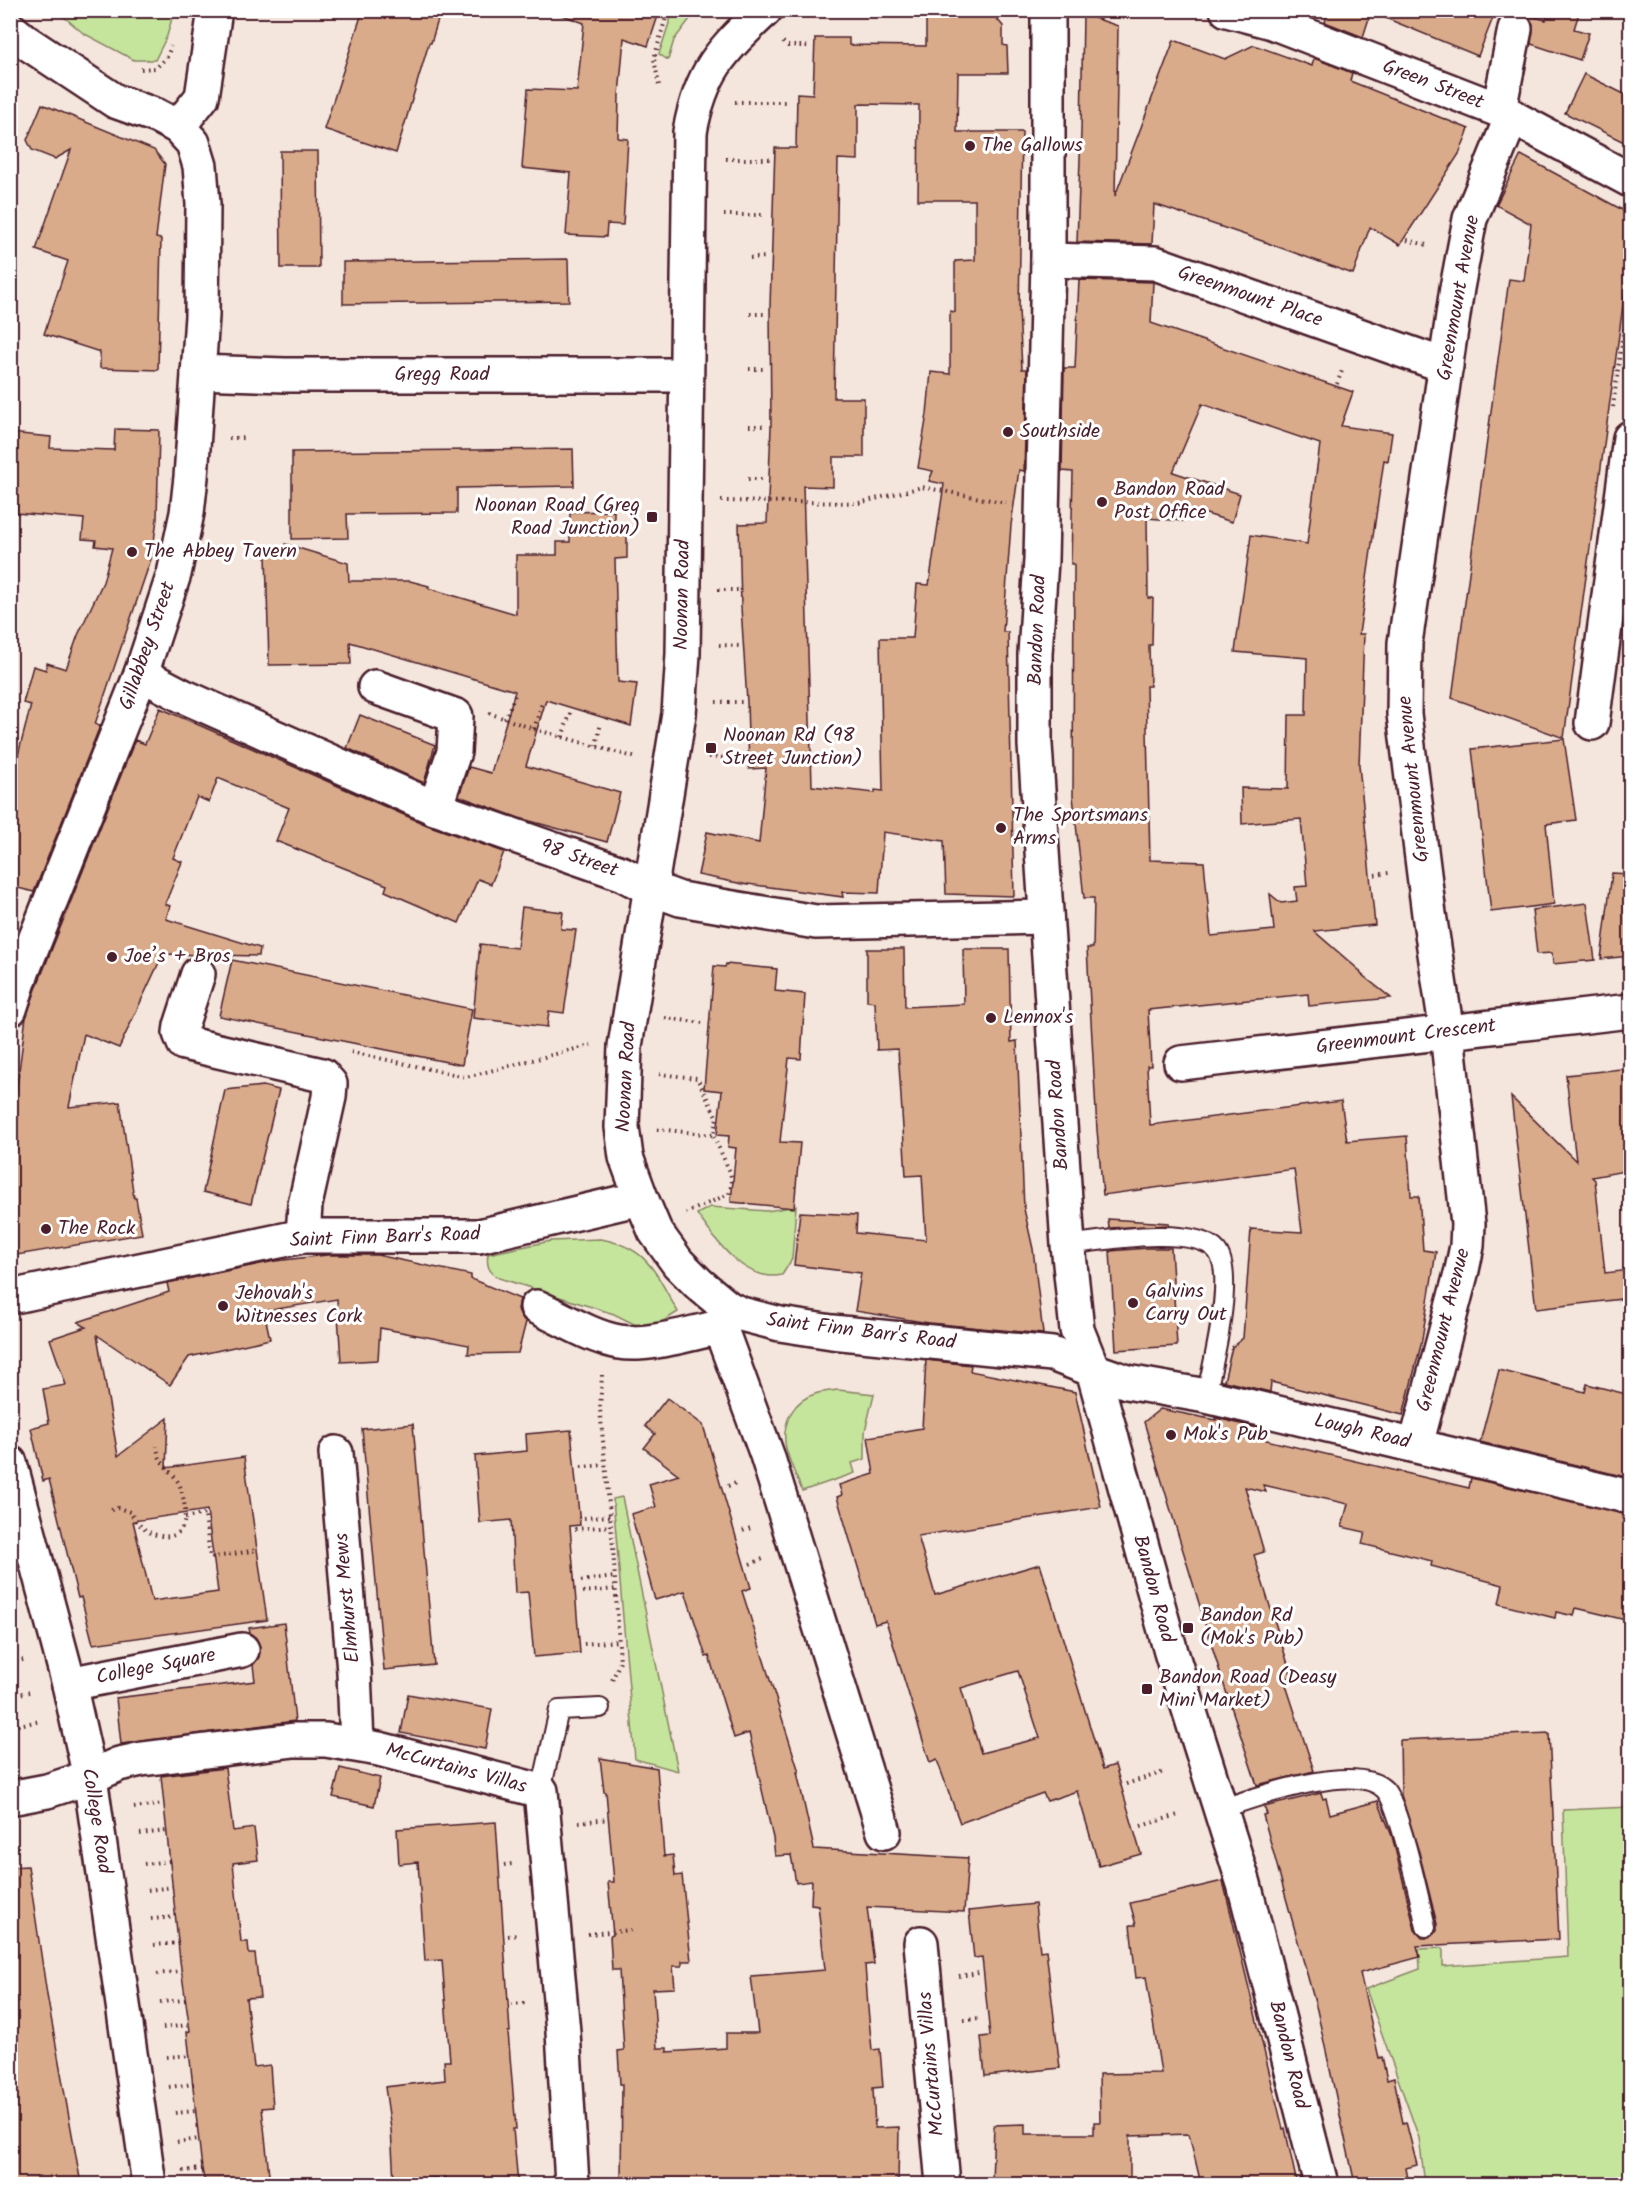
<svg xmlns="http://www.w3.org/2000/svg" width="1641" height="2195" viewBox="0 0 1641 2195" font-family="Kalam,sans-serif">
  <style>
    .green { fill: #c5e59d; stroke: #888264; stroke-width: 1.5 }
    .building { fill: #d9ab8b; stroke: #4a1f2b; stroke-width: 1.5; fill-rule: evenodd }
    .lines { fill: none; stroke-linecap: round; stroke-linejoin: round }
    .service-casing { stroke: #4a1f2b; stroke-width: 22 }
    .minor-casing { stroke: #4a1f2b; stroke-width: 38 }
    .tertiary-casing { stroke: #4a1f2b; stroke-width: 38 }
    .secondary-casing { stroke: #4a1f2b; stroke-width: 38 }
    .path { stroke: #4a1f2b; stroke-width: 4; stroke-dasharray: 1.5 4.5; stroke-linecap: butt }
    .service { stroke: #fff; stroke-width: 18 }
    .minor { stroke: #fff; stroke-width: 33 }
    .tertiary { stroke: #fff; stroke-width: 33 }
    .secondary { stroke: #fff; stroke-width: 33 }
    .poi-dot { fill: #4a1f2b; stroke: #fff; stroke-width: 2 }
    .labels { text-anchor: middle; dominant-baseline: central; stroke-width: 6; stroke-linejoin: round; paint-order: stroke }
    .street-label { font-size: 20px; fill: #4a1f2b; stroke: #fff }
    .poi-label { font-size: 20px; fill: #4a1f2b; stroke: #fff; text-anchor: start }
  </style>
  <rect width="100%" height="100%" fill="#f4e6dc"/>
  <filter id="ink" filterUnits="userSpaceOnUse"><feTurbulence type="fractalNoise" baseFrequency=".0167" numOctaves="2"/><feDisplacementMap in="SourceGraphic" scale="12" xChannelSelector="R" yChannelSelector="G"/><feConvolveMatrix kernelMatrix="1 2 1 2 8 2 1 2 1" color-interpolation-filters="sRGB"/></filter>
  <g filter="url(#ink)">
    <g class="green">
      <polygon points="57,11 174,11 167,36 155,60 134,60 83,33"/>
      <polygon points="673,11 696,11 674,40 668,60 659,54"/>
      <path d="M796 1206 792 1259 782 1275C745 1283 715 1240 697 1214L710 1207 767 1211Z"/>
      <path d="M600 1239C649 1247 655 1273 678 1312L660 1323 641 1326 634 1324 614 1314 499 1278C489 1272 486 1266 488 1254L551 1241Z"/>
      <path d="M838 1390 874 1394 865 1431V1459L852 1463 855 1473 802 1491C797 1477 786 1456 785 1442 783 1421 794 1400 815 1394 822 1391 831 1391 838 1390Z"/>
      <polygon points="622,1497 678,1771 635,1759 613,1499"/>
      <polygon points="1630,1807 1630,2184 1425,2184 1419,2138 1366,1989 1420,1969 1419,1949 1443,1948 1443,1966 1568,1957 1563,1810"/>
    </g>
    <g class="building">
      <polygon points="363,10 441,10 431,43 429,43 396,153 324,129"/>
      <polygon points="559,10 660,10 648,46 624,38 619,95 618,138 628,139 623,225 607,224 606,237 566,235 571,173 522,168 528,89 577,91 584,23 559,14"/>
      <path d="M926 10H989L1003 26V45L1007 46 1008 73H958L957 132H1022L1019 310 1022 369H1027L1024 471 1019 470 1011 525 1003 632H1008L1014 896 946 894 944 841 883 832 879 893 842 892 843 897 748 884V885L698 875 707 832 759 843 766 768 749 769 747 702 741 607 739 524 767 523 771 428 770 306 775 148H796L797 93 813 94 815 38H849V45L926 46ZM858 104 919 105 918 200H975V260L955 261V312L950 311V374L931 372 927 414 918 468 933 471 929 481 944 484 929 585 917 584 913 638H880L883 791 875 790V793L812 786 803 486 833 487V457H864V398H834L838 159 858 160Z"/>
      <polygon points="1329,10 1496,10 1478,56 1371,12 1363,37 1325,22"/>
      <polygon points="1549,10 1580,10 1574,29 1589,33 1580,60 1531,44 1533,24 1527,15 1546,20"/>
      <polygon points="1083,14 1118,26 1115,196 1174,40 1225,59 1254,45 1312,66 1314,58 1352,73 1350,81 1469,129 1459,154 1400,245 1370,227 1353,274 1251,237 1154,204 1152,244 1077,242 1081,132"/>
      <polygon points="1584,74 1630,97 1630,145 1565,113"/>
      <polygon points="42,104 154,150 165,164 156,238 161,239 158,370 100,368 100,352 44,334 68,261 36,250 71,150 55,159 32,150 27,140"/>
      <polygon points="280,151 318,151 319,268 281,268"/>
      <polygon points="1521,155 1630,214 1630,278 1627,276 1564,738 1452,698 1509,279 1524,281 1531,224 1496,205"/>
      <polygon points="568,259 569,301 343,304 343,262"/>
      <path d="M1079 280 1153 282 1151 323 1353 392 1341 426 1392 433 1388 461 1384 460 1359 634H1364L1359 765 1375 925 1314 931 1360 971 1361 974 1391 998 1309 1006 1308 994 1148 1010 1151 1066H1147L1150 1125 1341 1101 1347 1141 1407 1136 1411 1196H1419L1423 1250 1436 1252 1421 1345 1403 1415 1271 1382 1270 1392 1224 1381 1232 1347 1243 1338 1251 1229 1302 1232 1294 1169 1103 1195 1097 1130 1087 948H1093L1094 898H1084L1073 796 1074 564H1071L1073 472 1062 471 1064 368H1075ZM1202 404 1320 444 1307 544 1251 535 1235 652 1307 658 1306 715H1289L1288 789 1241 788 1242 824 1301 819 1307 886 1295 887 1297 901 1281 903 1270 894 1274 930 1211 936 1204 862 1150 860 1146 686H1150L1149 645H1152L1153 598H1148L1147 518 1183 521 1184 507 1232 522 1240 494 1173 472Z"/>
      <polygon points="115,429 159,430 157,519 152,556 95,724 100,726 34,892 10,886 10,786 31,705 23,703 33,666 46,670 47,663 66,669 78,635 103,582 112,548 95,546 96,540 82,539 84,519 16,513 17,505 10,504 10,433 51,437 50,448 114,450"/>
      <polygon points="573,449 574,486 457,488 457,513 347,514 348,538 292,539 292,452"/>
      <polygon points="614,511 614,528 627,528 627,558 615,559 618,682 637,684 631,726 546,700 526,766 620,793 607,842 519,818 459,796 469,767 491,773 515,691 350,642 351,664 269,665 266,553 285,553 285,544 348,563 349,581 410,581 429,586 428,588 516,614 516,555 557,555 557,542 570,542 570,512"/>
      <polygon points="160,708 427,825 504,852 491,884 478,879 459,923 385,891 387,885 276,841 289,808 218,778 209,802 197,797 173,858 182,862 165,904 170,906 166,919 260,948 259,956 163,954 119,1048 84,1034 69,1107 120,1102 134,1198 136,1198 142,1234 17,1255 10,1206 10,1140 26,1017 39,981 135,740 145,744"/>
      <polygon points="360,715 435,745 424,783 347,748"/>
      <polygon points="1564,739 1576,820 1546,824 1554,904 1491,912 1472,749"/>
      <polygon points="1612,873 1630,874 1630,956 1601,959"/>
      <polygon points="1587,903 1595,960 1553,964 1552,953 1537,954 1532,910"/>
      <polygon points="522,907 563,912 561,929 576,930 564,1013 549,1011 547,1027 473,1018 480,944 517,948"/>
      <polygon points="867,949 904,949 905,1007 964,1004 963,949 1009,949 1011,1042 1017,1041 1024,1209 1033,1249 1043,1334 929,1323 855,1311 861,1273 794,1265 800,1212 857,1215 856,1233 926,1240 922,1175 906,1176 898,1049 877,1050 875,1002 867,1001"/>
      <polygon points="232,960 472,1009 462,1065 219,1016"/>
      <polygon points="726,964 777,969 775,991 805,994 801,1059 789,1058 780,1142 800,1143 794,1208 731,1202 736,1148 728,1147 729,1136 717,1135 722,1091 704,1089 714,966 725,967"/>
      <polygon points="1630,1068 1630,1170 1592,1177 1595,1180 1605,1273 1630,1270 1630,1298 1536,1309 1511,1097 1576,1161 1566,1075"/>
      <polygon points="263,1086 279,1090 251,1204 203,1192 225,1090"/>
      <polygon points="1108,1219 1169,1223 1169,1225 1109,1228"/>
      <polygon points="1147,1248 1171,1248 1177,1346 1116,1350 1110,1251"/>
      <path d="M327 1255H377L471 1275V1279L520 1299 518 1309 521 1317 526 1322 518 1353 468 1354 469 1345 380 1328 378 1360 341 1362 337 1299 264 1311 270 1339 189 1357 170 1385 97 1335 118 1456 168 1418 166 1468 244 1457 267 1620 93 1644 81 1597 78 1598 49 1479 43 1481 31 1428 49 1423 43 1389 66 1385 50 1339 86 1327 78 1322 169 1292 167 1283 275 1261ZM207 1510 218 1592 152 1601 133 1521Z"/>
      <path d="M926 1360 971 1365 970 1371 1075 1392 1101 1507 918 1536 935 1595 1040 1564 1103 1769 1115 1765 1141 1854 1099 1866 1077 1791 1047 1801 1043 1793 960 1823 937 1760 930 1763 886 1621 875 1624 837 1497 842 1495 839 1485 874 1474 868 1437 922 1428ZM1018 1671 1040 1738 981 1753 961 1688Z"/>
      <polygon points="1499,1370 1585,1392 1587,1384 1630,1395 1630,1478 1480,1442"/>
      <polygon points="667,1398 703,1425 751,1588 742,1591 799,1772 797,1772 814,1849 968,1858 964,1912 867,1907 874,1964 865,1965 868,2008 872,2050 880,2049 883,2087 873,2088 875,2128 899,2127 898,2184 621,2181 622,2084 620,2084 618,2051 624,2050 619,1970 612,1970 610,1936 613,1935 608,1882 614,1882 606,1792 604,1792 600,1758 657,1768 664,1856 673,1855 675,1876 682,1875 691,1961 682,1961 682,1966 673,1966 675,1988 653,1989 657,2048 667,2048 667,2052 726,2048 726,2033 758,2033 751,1976 825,1970 818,1905 811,1904 812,1881 796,1883 791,1855 775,1856 773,1838 749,1733 734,1738 709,1656 706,1657 685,1591 655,1600 631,1514 656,1507 649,1484 679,1475 644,1448 655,1434 645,1426"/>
      <polygon points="1160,1409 1216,1420 1216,1418 1266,1430 1266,1440 1469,1488 1471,1478 1630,1515 1630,1621 1576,1608 1574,1616 1556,1612 1555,1618 1499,1604 1503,1585 1431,1566 1432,1561 1362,1544 1365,1532 1342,1527 1348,1504 1263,1485 1266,1492 1245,1487 1264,1552 1254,1555 1292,1677 1284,1679 1314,1771 1257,1785 1222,1679 1144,1422"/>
      <polygon points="413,1424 434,1665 384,1670 362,1429"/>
      <polygon points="571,1430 580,1525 570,1526 580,1653 534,1657 528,1592 515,1593 511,1520 480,1523 475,1456 527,1451 526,1434"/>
      <polygon points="284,1623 295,1721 121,1744 116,1698 255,1681 253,1665 259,1657 260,1647 256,1638 250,1633 249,1628"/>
      <polygon points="408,1694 492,1709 485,1749 401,1733"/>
      <polygon points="1549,1733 1559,1939 1417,1946 1420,1957 1360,1973 1379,2058 1382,2057 1387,2080 1394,2078 1403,2123 1406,2122 1417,2165 1406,2168 1409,2184 1355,2184 1317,2010 1263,1815 1267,1814 1264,1807 1321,1793 1323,1799 1326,1798 1330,1814 1378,1801 1392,1836 1415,1930 1422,1938 1429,1938 1437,1931 1437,1924 1419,1852 1401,1795 1400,1740"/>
      <polygon points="225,1768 233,1831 254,1828 258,1860 233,1863 241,1942 248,1942 249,1954 255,1954 260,1997 246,1998 254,2067 270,2065 273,2107 262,2108 270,2184 205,2184 202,2169 187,2032 190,2031 180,1961 161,1776"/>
      <polygon points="340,1768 380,1778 374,1806 333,1797"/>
      <polygon points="496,1822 510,2032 508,2032 516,2129 513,2129 518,2184 446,2184 445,2177 394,2181 391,2129 385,2087 445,2080 444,2061 450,2061 442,1960 425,1961 418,1862 399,1864 397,1829"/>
      <polygon points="28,1866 47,1995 81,2184 10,2184 10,1867"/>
      <polygon points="1223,1881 1283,2129 1285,2128 1297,2184 1201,2184 1189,2134 1130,2136 1130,2183 992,2183 994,2125 1025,2124 1025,2134 1094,2134 1094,2122 1100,2122 1099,2074 1161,2073 1146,1977 1136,1978 1130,1925 1136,1925 1130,1903"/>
      <polygon points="1035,1904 1040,1951 1046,1950 1060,2068 985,2076 981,2037 990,2036 982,1957 974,1958 969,1911"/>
    </g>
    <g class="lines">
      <g class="service-casing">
        <g id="service">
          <path d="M1068 1245C1100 1241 1195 1224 1217 1251 1236 1275 1212 1367 1206 1396"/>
          <polyline points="541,1791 559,1710 600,1708"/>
          <path d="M1221 1809C1255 1797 1357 1761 1385 1790 1399 1805 1420 1901 1426 1927"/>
        </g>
      </g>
      <g class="minor-casing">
        <g id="minor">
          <path d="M765 10C721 51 701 71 690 132L683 654 679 714 625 1046 622 1127 626 1157 641 1198 655 1231 678 1263 699 1284 728 1308 741 1314 780 1324 832 1332 1052 1354 1093 1370"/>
          <polyline points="1227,10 1272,22 1499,110 1630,180"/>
          <polyline points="1499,110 1515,29"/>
          <polyline points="178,127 202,97 215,10"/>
          <polyline points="1048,260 1155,263 1446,366"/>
          <polyline points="198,372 285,375 686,375"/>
          <polyline points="141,674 183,696 435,808 621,873 650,888 680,899 816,922 1046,917"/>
          <polyline points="375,687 456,716 454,752 435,808"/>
          <polyline points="1592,723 1630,438"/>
          <polyline points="198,974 181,1026 180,1033 184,1043 322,1075 330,1084 329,1097 305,1205 303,1236"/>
          <polyline points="1181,1063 1630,1011"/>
          <polyline points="10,1297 303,1236 479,1236 641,1198"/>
          <path d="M537 1307C563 1319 591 1337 619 1342 646 1347 692 1333 720 1327"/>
          <polyline points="728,1308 720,1327 767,1455 884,1832"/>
          <polyline points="1416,1445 1462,1270 1467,1246 1468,1224 1447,1033 1429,914 1404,714 1405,643 1457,288 1470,219 1512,116"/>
          <polyline points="336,1453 354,1672 357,1744"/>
          <polyline points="69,1684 242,1650"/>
          <polyline points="10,1798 47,1791 90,1777 119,1764 142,1759 294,1740 326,1740 379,1749 541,1791 563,2032 572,2184"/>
          <polyline points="921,1943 943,2184"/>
        </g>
      </g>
      <g class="tertiary-casing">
        <g id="tertiary">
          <polyline points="10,29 26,42 115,101 157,116 178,127 193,143 200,166 203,204 202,316 191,477 187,513 174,574 141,674 21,975 10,1009"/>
          <polyline points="1093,1370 1127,1382 1206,1396 1630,1497"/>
          <polyline points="10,1463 69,1684 90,1777 149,2184"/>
        </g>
      </g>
      <g class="secondary-casing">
        <polyline id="secondary" points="1048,10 1048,260 1041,560 1035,654 1035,745 1068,1245 1077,1330 1093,1370 1171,1652 1244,1884 1321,2184"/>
      </g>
      <g class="path">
        <polyline points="783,42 788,46 810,46"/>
        <polyline points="141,69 156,68 167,57 171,46"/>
        <polyline points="659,85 654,59 668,10"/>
        <polyline points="735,102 788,102"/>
        <polyline points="726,159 770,159"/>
        <polyline points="724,215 766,215"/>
        <polyline points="1407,240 1430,246"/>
        <polyline points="750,258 767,257"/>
        <polyline points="750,314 765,314"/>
        <polyline points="749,369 767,369"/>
        <polyline points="1337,384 1343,368"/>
        <polyline points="1613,407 1622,339 1630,308"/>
        <polyline points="749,426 767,426"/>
        <polyline points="229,438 244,438"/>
        <polyline points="748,479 764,479"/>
        <polyline points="721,501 859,503 922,487 1006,503"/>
        <polyline points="718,590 738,590"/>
        <polyline points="719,645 740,646"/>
        <polyline points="716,702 743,702"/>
        <polyline points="489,713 534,729 637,758"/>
        <polyline points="505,719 515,695"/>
        <polyline points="534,729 542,703"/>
        <polyline points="562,737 571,711"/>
        <polyline points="596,746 601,723"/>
        <polyline points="709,757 740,759"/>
        <polyline points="1375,875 1389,873"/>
        <polyline points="665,1018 703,1023"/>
        <polyline points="351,1052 466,1077 591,1045"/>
        <polyline points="659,1074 697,1078 717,1118 713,1135 730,1172 732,1182 729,1194 686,1213"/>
        <polyline points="657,1129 713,1135"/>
        <polyline points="602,1375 600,1409 613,1547 620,1662 611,1683"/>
        <polyline points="581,1467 605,1465"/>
        <polyline points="728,1486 739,1482"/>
        <path d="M111 1510 118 1508 130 1512C135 1521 143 1530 153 1534 191 1546 188 1510 180 1486 174 1471 158 1466 157 1446"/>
        <polyline points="185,1518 205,1514 210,1558 257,1550"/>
        <polyline points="584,1518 610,1516"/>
        <polyline points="575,1529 611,1526"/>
        <polyline points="743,1531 753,1527"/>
        <polyline points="750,1564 763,1559"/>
        <polyline points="581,1581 615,1577"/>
        <polyline points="583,1592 616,1589"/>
        <polyline points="584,1644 619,1641"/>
        <polyline points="10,1663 27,1659"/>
        <polyline points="10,1696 33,1691"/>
        <polyline points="12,1726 41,1721"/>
        <polyline points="1126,1784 1164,1772"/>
        <polyline points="134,1808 164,1804"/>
        <polyline points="579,1822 609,1819"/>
        <polyline points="1141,1826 1178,1815"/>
        <polyline points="140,1834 167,1831"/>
        <polyline points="144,1864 170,1861"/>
        <polyline points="504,1865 512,1864"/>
        <polyline points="148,1890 173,1887"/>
        <polyline points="151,1919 176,1917"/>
        <polyline points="588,1934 632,1930"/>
        <polyline points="508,1936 519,1935"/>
        <polyline points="154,1945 179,1943"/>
        <polyline points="157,1974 182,1971"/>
        <polyline points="959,1976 979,1973"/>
        <polyline points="160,2002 185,2000"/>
        <polyline points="511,2004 526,2003"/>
        <polyline points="964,2020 981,2019"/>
        <polyline points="163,2028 188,2025"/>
        <polyline points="167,2057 191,2055"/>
        <polyline points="169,2087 194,2084"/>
        <polyline points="175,2113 196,2111"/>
        <polyline points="177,2142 199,2139"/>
        <polyline points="183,2171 202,2169"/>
      </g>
      <use href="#service" class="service"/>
      <use href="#minor" class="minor"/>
      <use href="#tertiary" class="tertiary"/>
      <use href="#secondary" class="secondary"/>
    </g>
  </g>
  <g class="poi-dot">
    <circle cx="970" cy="146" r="6"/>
    <circle cx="1008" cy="432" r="6"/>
    <circle cx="1102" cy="502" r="6"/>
    <rect x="646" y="511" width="12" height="12" rx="3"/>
    <circle cx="132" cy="552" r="6"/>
    <rect x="705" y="742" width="12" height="12" rx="3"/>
    <circle cx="1001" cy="828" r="6"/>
    <circle cx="112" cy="957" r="6"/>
    <circle cx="991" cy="1018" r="6"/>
    <circle cx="46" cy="1229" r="6"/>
    <circle cx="1133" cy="1303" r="6"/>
    <circle cx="223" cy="1306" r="6"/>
    <circle cx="1171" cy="1435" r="6"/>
    <rect x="1182" y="1622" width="12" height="12" rx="3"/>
    <rect x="1141" y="1683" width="12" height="12" rx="3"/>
  </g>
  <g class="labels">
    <g class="street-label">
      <text transform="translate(1433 85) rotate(21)">Green Street</text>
      <text transform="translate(1250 297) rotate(19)">Greenmount Place</text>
      <text transform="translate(1459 298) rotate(-80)">Greenmount Avenue</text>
      <text x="442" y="375">Gregg Road</text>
      <text transform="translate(683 595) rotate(-89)">Noonan Road</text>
      <text transform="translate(1038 630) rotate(-88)">Bandon Road</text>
      <text transform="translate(148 646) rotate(-71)">Gillabbey Street</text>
      <text transform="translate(1414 779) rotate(-96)">Greenmount Avenue</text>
      <text transform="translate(579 859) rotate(19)">98 Street</text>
      <text transform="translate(1406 1037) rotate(-7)">Greenmount Crescent</text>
      <text transform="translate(627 1077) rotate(-87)">Noonan Road</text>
      <text transform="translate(1059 1115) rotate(-94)">Bandon Road</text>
      <text transform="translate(385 1238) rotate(-2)">Saint Finn Barr's Road</text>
      <text transform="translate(1444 1330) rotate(-76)">Greenmount Avenue</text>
      <text transform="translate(861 1332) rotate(7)">Saint Finn Barr's Road</text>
      <text transform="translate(1362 1432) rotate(13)">Lough Road</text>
      <text transform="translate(1153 1589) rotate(75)">Bandon Road</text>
      <text transform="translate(348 1598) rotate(-95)">Elmhurst Mews</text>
      <text transform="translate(156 1667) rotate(-11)">College Square</text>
      <text transform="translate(456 1769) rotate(15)">McCurtains Villas</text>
      <text transform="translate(96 1821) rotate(81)">College Road</text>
      <text transform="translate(1288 2055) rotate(76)">Bandon Road</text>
      <text transform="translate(932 2064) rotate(-95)">McCurtains Villas</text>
    </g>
    <g class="poi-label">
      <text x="982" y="146">The Gallows</text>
      <text x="1020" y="432">Southside</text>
      <text x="1114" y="490">Bandon Road<tspan x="1114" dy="23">Post Office</tspan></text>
      <text x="640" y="506" text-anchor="end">Noonan Road (Greg<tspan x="640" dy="23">Road Junction)</tspan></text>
      <text x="144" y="552">The Abbey Tavern</text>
      <text x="723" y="736">Noonan Rd (98<tspan x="723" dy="23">Street Junction)</tspan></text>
      <text x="1013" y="816">The Sportsmans<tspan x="1013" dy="23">Arms</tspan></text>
      <text x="124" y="957">Joe’s + Bros</text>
      <text x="1003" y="1018">Lennox's</text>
      <text x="58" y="1229">The Rock</text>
      <text x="1145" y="1292">Galvins<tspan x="1145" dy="23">Carry Out</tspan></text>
      <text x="235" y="1294">Jehovah's<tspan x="235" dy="23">Witnesses Cork</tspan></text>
      <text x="1183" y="1435">Mok's Pub</text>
      <text x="1200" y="1616">Bandon Rd<tspan x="1200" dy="23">(Mok's Pub)</tspan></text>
      <text x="1159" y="1678">Bandon Road (Deasy<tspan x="1159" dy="23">Mini Market)</tspan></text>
    </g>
  </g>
  <rect width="1641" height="2195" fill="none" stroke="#fff" stroke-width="36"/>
  <rect x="18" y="18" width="1605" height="2159" fill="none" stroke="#4a1f2b" stroke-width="2" filter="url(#ink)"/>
</svg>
